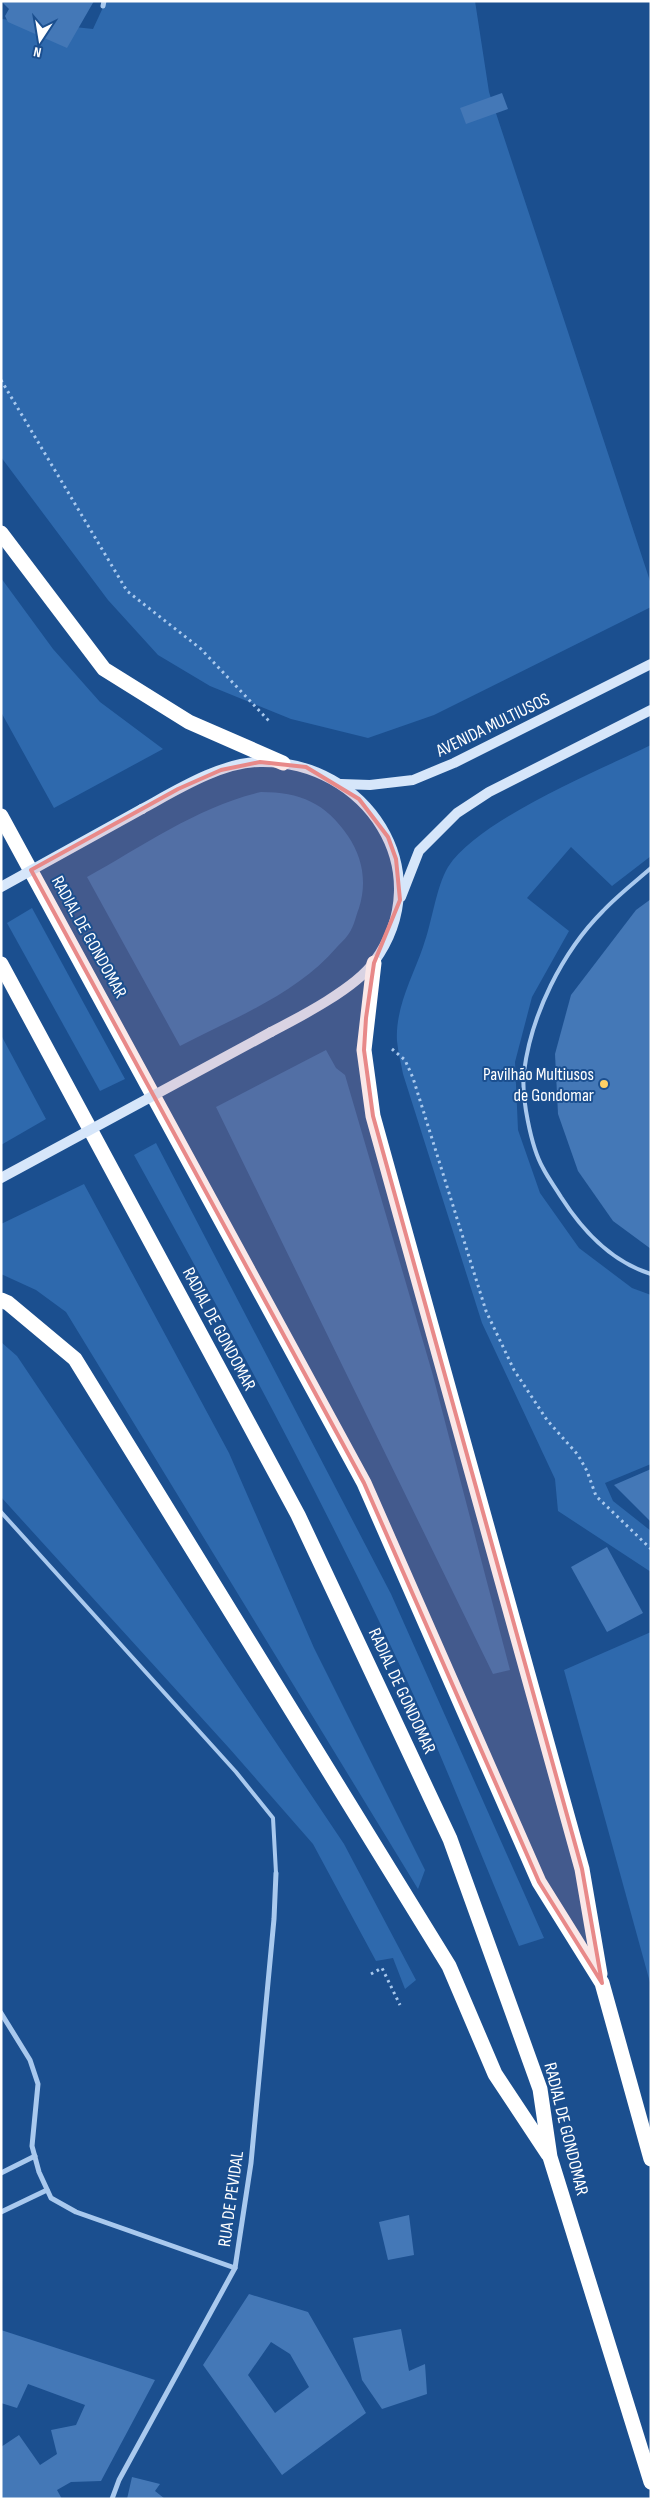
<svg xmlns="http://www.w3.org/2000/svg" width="652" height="2500" viewBox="0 0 652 2500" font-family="'Sofia Sans Condensed',sans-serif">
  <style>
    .green { fill: #2e69ad }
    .building { fill: #4478b7; fill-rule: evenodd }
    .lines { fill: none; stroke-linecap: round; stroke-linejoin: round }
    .path { stroke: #a9c9ee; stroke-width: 3; stroke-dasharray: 2.5 4; stroke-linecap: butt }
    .lane { stroke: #a9c9ee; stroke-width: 4 }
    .street { stroke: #a9c9ee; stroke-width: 5 }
    .secondary { stroke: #d6e6fa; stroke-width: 10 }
    .highway { stroke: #fff; stroke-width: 15 }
    .secondary-bridge { stroke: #d6e6fa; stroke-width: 10 }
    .marked { fill: #e88989; fill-opacity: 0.2; stroke: #e88989; stroke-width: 4; stroke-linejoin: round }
    .poi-dot { fill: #ffd166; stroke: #1b4f8f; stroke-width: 2 }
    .labels { text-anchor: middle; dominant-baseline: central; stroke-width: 4; stroke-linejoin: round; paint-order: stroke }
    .street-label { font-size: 18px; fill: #fff; stroke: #1b4f8f }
    .poi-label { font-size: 18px; fill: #fff; stroke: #1b4f8f; text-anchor: end }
  </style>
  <rect width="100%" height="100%" fill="#1b4f8f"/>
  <g class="green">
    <polygon points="106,1 475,1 489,92 651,584 651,607 434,715 368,738 291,719 210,686 158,655 108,600 1,457 1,19 93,29"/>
    <polygon points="1,578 53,649 100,702 163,749 54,808 1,712"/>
    <path d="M651 745V856L612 886 571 847 527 898 569 931 532 997 515 1062 518 1130 540 1193 579 1248 632 1288 651 1295V1464L605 1483 613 1501 651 1531V1572L558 1511 555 1479 482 1323 403 1074C401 1063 398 1052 397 1041 395 1008 413 976 423 947 432 923 436 887 448 867 479 819 598 771 651 745Z"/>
    <path d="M261 792C300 792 326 803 348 836 363 858 367 883 359 908 356 915 355 923 351 930 348 936 342 942 337 947 297 994 234 1018 180 1046L87 877C143 846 199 806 261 792Z"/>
    <polygon points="32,908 125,1079 100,1091 7,923"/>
    <polygon points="1,1035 46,1119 1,1145"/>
    <polygon points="326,1050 336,1068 345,1075 432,1372 510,1670 493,1674 216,1107"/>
    <path d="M156 1143 391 1594 544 1938 519 1946C489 1874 460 1801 429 1729 341 1532 238 1343 134 1155Z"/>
    <polygon points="84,1184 229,1453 314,1648 425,1870 418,1889 66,1312 36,1290 1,1274 1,1224"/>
    <polygon points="1,1342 17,1356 344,1844 416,1980 405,1989 393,1958 376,1961 313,1844 229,1748 1,1497"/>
    <polygon points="651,1632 651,1986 564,1670"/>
  </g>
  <g class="building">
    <polygon points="1,1 94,1 67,48 8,22 5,16 9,9"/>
    <polygon points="502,93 508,109 466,124 460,108"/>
    <polygon points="651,899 651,1249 613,1221 578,1171 558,1114 555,1054 571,995 636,910"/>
    <polygon points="651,1469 651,1522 614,1485"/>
    <polygon points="607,1547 643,1613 607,1632 571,1567"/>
    <polygon points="409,2215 414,2255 388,2260 379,2222"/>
    <path d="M249 2294 308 2312 366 2413 282 2475 203 2365ZM271 2342 290 2354 309 2387 275 2413 248 2375Z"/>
    <polygon points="401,2329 409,2371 425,2364 427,2394 382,2409 362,2380 353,2338"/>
    <polygon points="1,2330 155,2380 101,2481 71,2482 57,2490 62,2499 1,2499 1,2447 19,2435 40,2465 57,2454 51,2430 76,2425 85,2405 28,2384 17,2408 1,2403"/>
    <polygon points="132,2477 160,2484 155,2491 165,2499 127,2499"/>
  </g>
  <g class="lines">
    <g class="path">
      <polyline points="1,380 127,591 201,649 269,721"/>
      <polyline points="392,1049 405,1060 413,1078 486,1311 514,1370 547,1420 578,1455 587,1471 596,1496 651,1549"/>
      <polyline points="371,1974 382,1968 400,2005"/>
    </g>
    <g class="lane">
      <path d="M651 868C635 882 617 896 603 911 562 952 531 1015 524 1072 521 1096 531 1147 543 1168 548 1178 555 1187 561 1197 582 1230 612 1262 651 1274"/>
      <polyline points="1,1512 236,1772 273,1818 276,1873"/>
    </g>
    <g class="street">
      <polyline points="103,6 104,1"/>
      <polyline points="1,2013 30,2060 38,2084 32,2146 39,2172 51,2198 76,2212 235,2268"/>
      <polyline points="1,2173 35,2156"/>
      <polyline points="1,2212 47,2190"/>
      <polyline points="112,2499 119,2480 235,2268 251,2163 274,1919 276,1873"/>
    </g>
    <g class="secondary">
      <polyline points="341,784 370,785 413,780 454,763 651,664"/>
      <path d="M142 809C175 791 221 762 260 762 366 760 440 871 374 962 356 988 300 1017 271 1032"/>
      <polyline points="401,897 419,851 457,813 489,792 651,710"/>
    </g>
    <g class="highway">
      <polyline points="1,533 104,669 189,722 283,763"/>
      <polyline points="1,816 364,1483 539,1882 602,1983 651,2159"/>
      <polyline points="374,963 364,1050 373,1116 582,1869 600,1974"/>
      <polyline points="1,964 298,1515 450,1839 540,2089 550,2157 651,2482"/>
      <polyline points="1,1300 8,1303 75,1359 449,1966 495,2074 548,2154"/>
    </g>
    <g class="secondary-bridge">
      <polyline points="1,887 142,809"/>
      <polyline points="1,1178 271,1032"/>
    </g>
  </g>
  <path class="marked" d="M260 762 306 767 359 799 388 837 396 859 400 900 374 963 366 1018 364 1050 373 1116 582 1869 602 1983 539 1882 364 1483 31 870 178 789 221 770Z"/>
  <circle class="poi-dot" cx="604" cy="1084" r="5"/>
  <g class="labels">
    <g class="street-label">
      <text transform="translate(493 725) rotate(-26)">AVENIDA MULTIUSOS</text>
      <text transform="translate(89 937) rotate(61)">RADIAL DE GONDOMAR</text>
      <text transform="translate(219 1329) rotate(62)">RADIAL DE GONDOMAR</text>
      <text transform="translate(402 1691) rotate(65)">RADIAL DE GONDOMAR</text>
      <text transform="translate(566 2129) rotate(76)">RADIAL DE GONDOMAR</text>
      <text transform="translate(231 2199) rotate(-82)">RUA DE PEVIDAL</text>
    </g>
    <g class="poi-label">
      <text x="594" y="1074">Pavilhão Multiusos<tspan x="594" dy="21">de Gondomar</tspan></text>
    </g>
  </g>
  <rect width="652" height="2500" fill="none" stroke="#ffffff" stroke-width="5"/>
  <g transform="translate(40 40) rotate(192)" stroke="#1b4f8f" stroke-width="4" paint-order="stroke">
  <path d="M0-4L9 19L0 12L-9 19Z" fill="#ffffff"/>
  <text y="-8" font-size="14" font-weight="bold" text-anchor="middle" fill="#ffffff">N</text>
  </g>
</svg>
